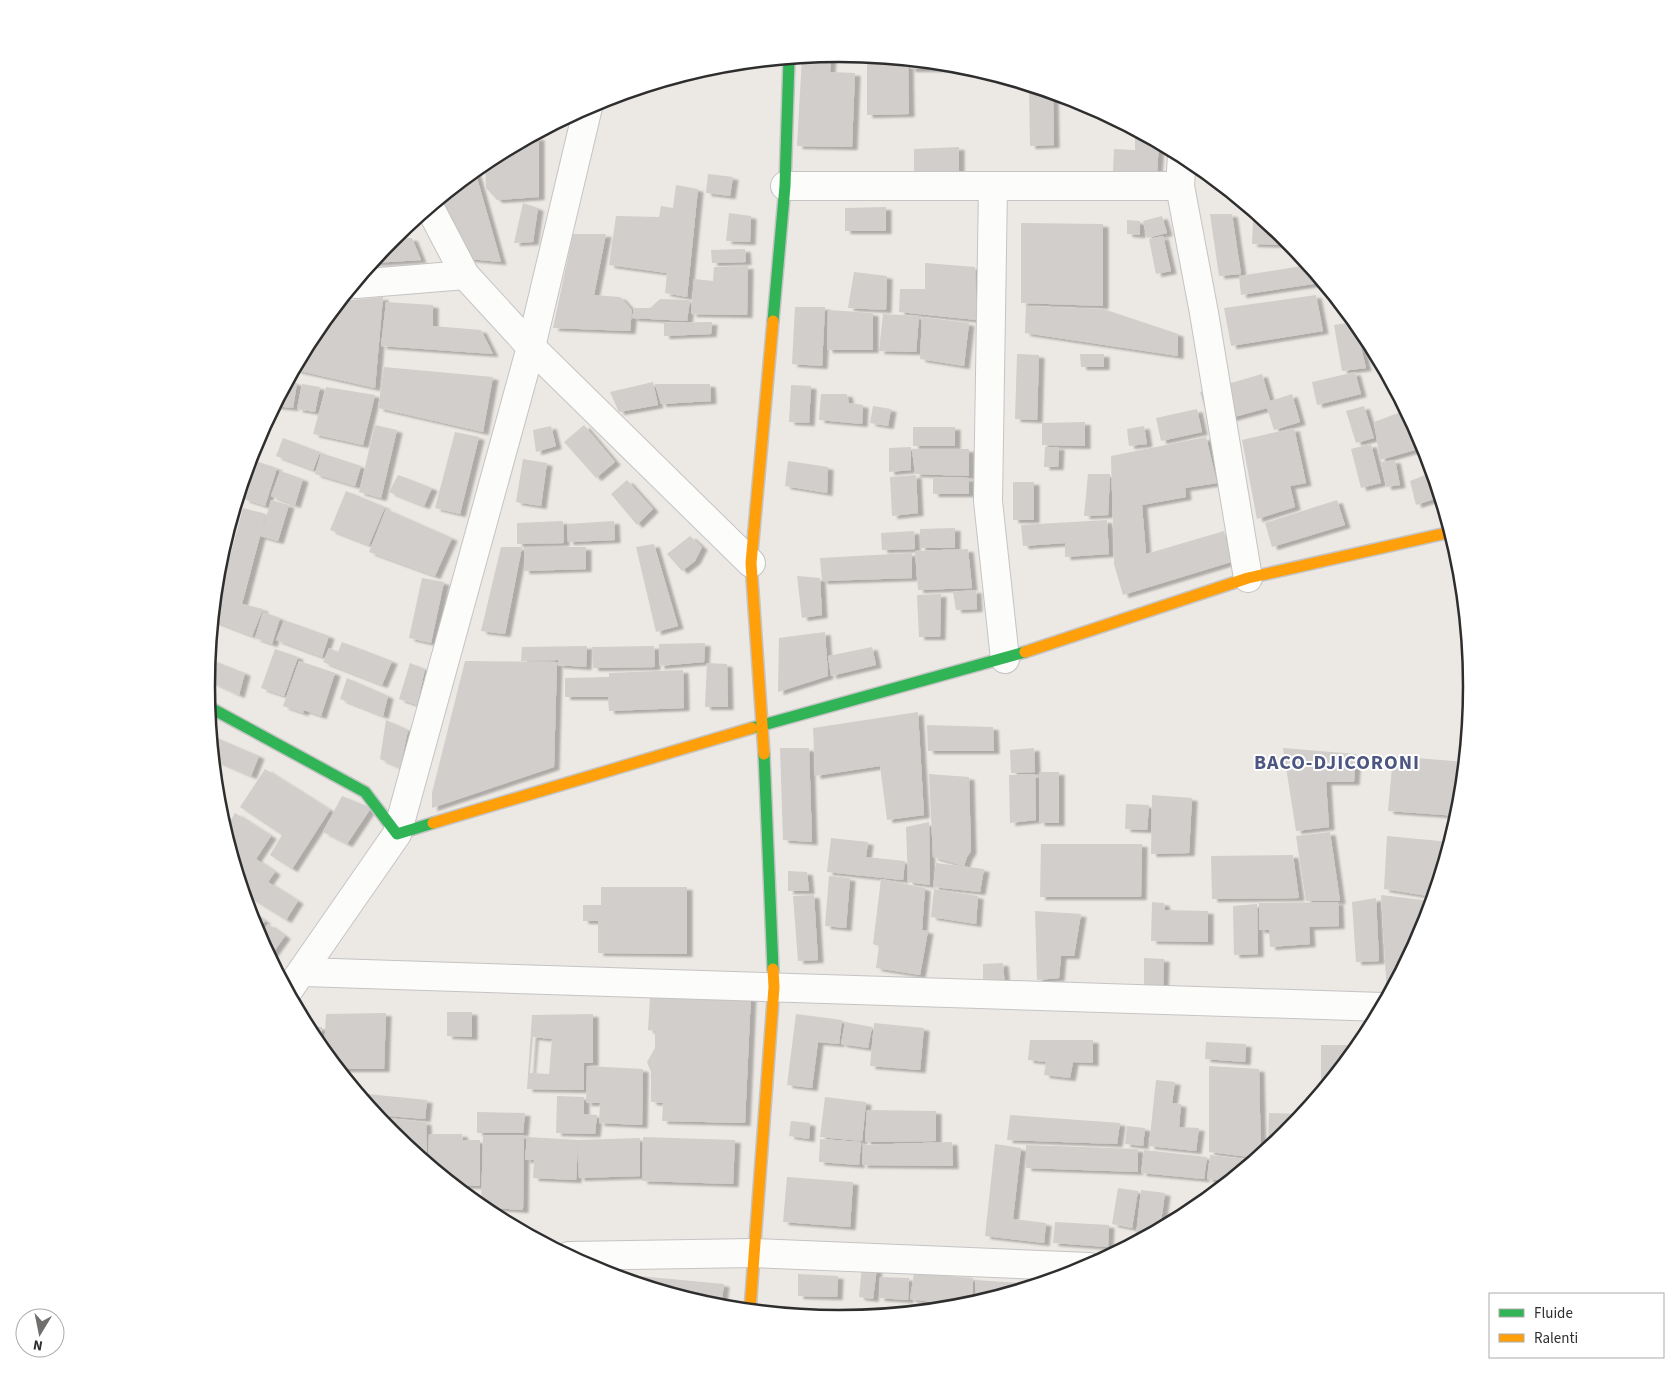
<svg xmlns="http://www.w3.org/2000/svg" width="1679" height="1373" viewBox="0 0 1679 1373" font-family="'Source Sans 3',sans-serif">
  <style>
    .building { fill: #d1cecb; fill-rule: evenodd; filter: url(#shadow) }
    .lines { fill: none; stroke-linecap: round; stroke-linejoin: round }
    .street-casing { stroke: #c5c4c5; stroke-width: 30 }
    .fast-casing { stroke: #c5c4c5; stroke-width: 14 }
    .slow-casing { stroke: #c5c4c5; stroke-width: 14 }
    .street { stroke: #fcfcfb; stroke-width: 28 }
    .fast { stroke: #30b455; stroke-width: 11 }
    .slow { stroke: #ff9f0a; stroke-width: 11 }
    .labels { text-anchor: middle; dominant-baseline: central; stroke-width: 4; stroke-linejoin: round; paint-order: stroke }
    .district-label { font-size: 20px; font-weight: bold; letter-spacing: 1px; fill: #4d5680; stroke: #fff }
    .rim { fill: none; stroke: #2e2e2e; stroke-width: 2.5 }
  </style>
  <defs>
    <filter id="shadow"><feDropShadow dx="5.5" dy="3" stdDeviation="1" flood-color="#0004"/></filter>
  </defs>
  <rect width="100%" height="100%" fill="#ece8e4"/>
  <g class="building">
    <polygon points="831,55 830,72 855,73 852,147 797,146 802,57"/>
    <polygon points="867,56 908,60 909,114 867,115"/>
    <polygon points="910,61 956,65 956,69 910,69"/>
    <polygon points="1029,86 1053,93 1054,145 1030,146"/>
    <polygon points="1135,131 1159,143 1157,173 1113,173 1114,149 1135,150"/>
    <polygon points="539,137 539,197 497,200 486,188 485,163 530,138"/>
    <polygon points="959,147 959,171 914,173 914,149"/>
    <polygon points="475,171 501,262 469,259 436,203"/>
    <polygon points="708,174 733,177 730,196 706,193"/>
    <polygon points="676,185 698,189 687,297 665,293 667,273 609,265 616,216 659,217 661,206 673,208"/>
    <polygon points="523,203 538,208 533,242 514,243"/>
    <polygon points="886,207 886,231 845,231 845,208"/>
    <polygon points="729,213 751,216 750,242 726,241"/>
    <polygon points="1210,214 1232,214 1241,274 1219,276"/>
    <polygon points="1162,216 1167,233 1147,238 1143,221"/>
    <polygon points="1127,220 1140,221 1140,235 1127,234"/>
    <polygon points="1253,221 1266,222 1291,245 1252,244"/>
    <polygon points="1021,223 1103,224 1103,306 1021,303"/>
    <polygon points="573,234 606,234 594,295 620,297 632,310 630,331 553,328"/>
    <polygon points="1163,236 1171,271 1156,274 1149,239"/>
    <polygon points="394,238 412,238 421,260 373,263"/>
    <polygon points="745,249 746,262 712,263 711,250"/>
    <polygon points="925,263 975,267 977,320 899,312 900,289 925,289"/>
    <polygon points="1308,265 1320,279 1320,283 1241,295 1239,276"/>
    <polygon points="748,266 747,315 691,314 694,279 713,281 714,267"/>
    <polygon points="854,272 887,276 886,310 848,308"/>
    <polygon points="1316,295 1323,331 1231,346 1224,308"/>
    <polygon points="383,297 375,388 295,370 314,335 341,301"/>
    <polygon points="660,299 690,300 687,321 632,318 634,308 650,308"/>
    <polygon points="386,302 433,305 433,326 481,330 493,354 381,346"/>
    <polygon points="1026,306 1103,309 1178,334 1178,356 1025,333"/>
    <polygon points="795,307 825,307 822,366 792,364"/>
    <polygon points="828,310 873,313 873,350 827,350"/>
    <polygon points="883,314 919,316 916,352 879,351"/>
    <polygon points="922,317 969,323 964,366 920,359"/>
    <polygon points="712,322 711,334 664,336 664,323"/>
    <polygon points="1355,322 1367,337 1359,339 1366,368 1342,371 1334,325"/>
    <polygon points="1017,354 1039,355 1037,420 1015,419"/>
    <polygon points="1080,354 1104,354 1104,367 1081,367"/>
    <polygon points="384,367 493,377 483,432 378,408"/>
    <polygon points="1355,372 1361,394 1317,405 1312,382"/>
    <polygon points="1262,374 1270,401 1292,394 1300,422 1274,430 1267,408 1223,420 1212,433 1200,392"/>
    <polygon points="289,381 297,383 293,408 275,406"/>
    <polygon points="653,382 658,405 619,412 610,392"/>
    <polygon points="302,384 320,387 315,412 297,409"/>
    <polygon points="655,384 710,384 711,401 661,404"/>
    <polygon points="791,385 811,386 809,423 789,422"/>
    <polygon points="326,387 375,395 363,445 313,434"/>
    <polygon points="821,394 847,394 849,403 863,405 862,424 819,420"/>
    <polygon points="873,406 891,409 888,426 870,423"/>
    <polygon points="1364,406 1374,438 1356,443 1346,411"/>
    <polygon points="1197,409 1202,432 1161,441 1156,418"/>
    <polygon points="1406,410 1425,447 1380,460 1374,422"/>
    <polygon points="1085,422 1085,446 1042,445 1042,423"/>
    <polygon points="375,425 397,430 381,498 359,492"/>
    <polygon points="584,425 615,462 596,478 564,442"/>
    <polygon points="551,426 556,446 536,452 533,430"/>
    <polygon points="1144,426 1147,444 1129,446 1127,429"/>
    <rect x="913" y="427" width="42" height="19"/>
    <polygon points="1294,428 1306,483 1290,486 1295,507 1257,519 1242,440"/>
    <polygon points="455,432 479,437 460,514 435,508"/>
    <polygon points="1206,437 1217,483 1185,488 1186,497 1142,505 1146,554 1224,531 1231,562 1123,595 1114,564 1111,456"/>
    <polygon points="283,438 320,452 313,470 276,456"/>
    <polygon points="1371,444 1381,483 1361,488 1351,449"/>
    <polygon points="911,447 911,470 889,472 889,448"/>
    <polygon points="1045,447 1059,447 1058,467 1044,467"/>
    <polygon points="912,449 969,449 969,476 915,474"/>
    <polygon points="321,453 361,466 355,486 315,474"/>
    <polygon points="523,459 547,463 541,506 516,502"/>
    <polygon points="1395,460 1400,485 1386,487 1381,462"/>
    <polygon points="255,461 277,468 265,506 244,499"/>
    <polygon points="788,461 828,467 827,493 785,486"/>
    <polygon points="280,471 303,479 295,505 271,496"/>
    <polygon points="1433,472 1440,497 1416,505 1410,481"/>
    <polygon points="1088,474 1110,474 1108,515 1084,516"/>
    <polygon points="398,475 432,488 424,506 389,492"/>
    <polygon points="916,475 918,513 892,516 890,477"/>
    <polygon points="933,477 969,478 969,494 933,494"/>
    <polygon points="627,480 653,509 637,525 611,494"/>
    <rect x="1013" y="482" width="21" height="38"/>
    <polygon points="346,491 385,507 369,545 330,530"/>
    <polygon points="271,500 289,505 278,541 260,536 242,604 263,609 252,636 213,621 214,615 243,508 266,514 262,532"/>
    <polygon points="1337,500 1345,525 1272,547 1265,523"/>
    <polygon points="386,509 452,538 435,576 369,552"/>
    <polygon points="1107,520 1109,554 1065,557 1065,543 1023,546 1021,525"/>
    <polygon points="563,521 564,543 517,544 517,523"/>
    <polygon points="614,521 615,540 568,542 567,524"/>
    <polygon points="955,528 955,548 920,548 920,529"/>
    <polygon points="914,531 915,549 882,550 881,533"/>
    <polygon points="690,536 702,547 695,561 682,571 667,554"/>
    <polygon points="654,544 678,626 656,632 636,547"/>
    <polygon points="501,547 522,547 505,634 481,631"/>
    <polygon points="524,547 586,547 586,569 524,571"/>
    <polygon points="968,549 972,588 918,590 915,551"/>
    <polygon points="912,553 912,578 822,581 820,558"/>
    <polygon points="797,576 820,578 822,615 802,618"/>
    <polygon points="422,578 444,582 431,643 409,638"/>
    <polygon points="976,590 977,609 956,610 953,592"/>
    <polygon points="941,594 940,637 919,637 917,595"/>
    <polygon points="263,612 280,618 272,644 255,638"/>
    <polygon points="284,620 329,636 322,657 276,640"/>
    <polygon points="825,632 828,676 778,692 779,638"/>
    <polygon points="342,642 392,661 382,685 323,662 329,648 338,652"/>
    <polygon points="705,643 704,662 659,666 659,644"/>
    <polygon points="587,646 586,667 558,665 558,660 521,661 522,647"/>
    <polygon points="654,646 655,667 593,668 592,647"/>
    <polygon points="872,647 876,665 831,676 828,656"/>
    <polygon points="275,649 298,657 284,696 261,688"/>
    <polygon points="209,659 245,673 239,695 207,680"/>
    <polygon points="299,661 335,673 321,716 304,710 303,713 283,706"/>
    <polygon points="465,661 557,662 554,767 432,808 432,793"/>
    <polygon points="410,663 425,669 417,705 399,699"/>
    <polygon points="707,663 727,664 728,707 705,707"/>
    <polygon points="683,670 684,708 609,711 608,697 565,697 565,678 609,677 609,673"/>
    <polygon points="347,678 388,696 383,716 340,699"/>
    <polygon points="918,712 924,815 887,820 880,766 815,776 813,728"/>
    <polygon points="386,720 408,730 400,768 380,759"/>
    <polygon points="927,725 993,727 994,751 928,751"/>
    <polygon points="212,736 259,756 251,776 214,760"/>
    <polygon points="780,748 809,748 812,842 783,840"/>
    <polygon points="1034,748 1035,772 1011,773 1010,750"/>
    <polygon points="1283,748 1356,754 1354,782 1326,782 1329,827 1296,831"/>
    <polygon points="1393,756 1465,762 1458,816 1388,811"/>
    <polygon points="265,769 330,810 292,869 270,855 282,835 240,807"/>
    <rect x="1039" y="772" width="20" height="51"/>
    <polygon points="929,774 969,777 971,851 967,857 964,866 933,857"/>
    <polygon points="1035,774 1036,820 1010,823 1009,775"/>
    <polygon points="1152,795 1192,798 1189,853 1151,854"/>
    <polygon points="342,796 371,808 347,844 323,832"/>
    <polygon points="1126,804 1149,805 1147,830 1125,829"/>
    <polygon points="235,813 271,836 256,859 275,872 268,882 298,901 286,920 244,894 225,830"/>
    <polygon points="929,822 930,885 908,882 906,827"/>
    <polygon points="1330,832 1340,901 1306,901 1296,836"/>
    <polygon points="1387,836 1450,842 1434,897 1384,889"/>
    <polygon points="831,838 868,842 866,857 905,861 903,880 827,872"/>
    <polygon points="1041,844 1142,844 1141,897 1040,897"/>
    <polygon points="1293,855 1299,898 1212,899 1211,856"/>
    <polygon points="936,863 984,869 980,892 933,887"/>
    <polygon points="788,871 807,872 809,891 788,891"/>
    <polygon points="829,876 850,878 846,928 825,926"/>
    <polygon points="881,879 925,888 922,930 928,931 920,975 876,968 879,946 873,944"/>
    <polygon points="601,887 687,887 687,954 598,953 598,921 583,921 583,905 601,905"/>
    <polygon points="934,889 978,896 976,924 931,917"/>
    <polygon points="814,895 818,960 798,961 793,896"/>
    <polygon points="1381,895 1431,901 1424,929 1390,993 1387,993"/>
    <polygon points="1376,898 1379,961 1356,962 1352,902"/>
    <polygon points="1152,902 1164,903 1165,910 1208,911 1208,942 1151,941"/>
    <polygon points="1338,902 1339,926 1309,927 1310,944 1270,947 1269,930 1259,930 1259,903"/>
    <polygon points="1257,904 1258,954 1234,955 1233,906"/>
    <polygon points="250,911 265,921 257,932 255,928"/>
    <polygon points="1035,911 1081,914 1074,956 1061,956 1059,978 1037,980"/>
    <polygon points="268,924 285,936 270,957 259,936"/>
    <polygon points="1144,958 1164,959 1163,992 1144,992"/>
    <polygon points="1003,963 1005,987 983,986 983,964"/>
    <polygon points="751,994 745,1123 662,1121 663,1103 651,1102 651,1072 647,1062 655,1048 655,1031 648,1030 650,997"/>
    <polygon points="447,1012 472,1012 472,1037 447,1036"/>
    <polygon points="386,1013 384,1069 339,1069 324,1051 326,1014"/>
    <path d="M593 1014V1063H584V1090L527 1089 532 1015ZM533 1037 552 1039 549 1074 530 1073Z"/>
    <polygon points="796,1014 842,1020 839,1044 818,1042 812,1088 787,1085"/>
    <polygon points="845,1022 872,1027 868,1048 841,1044"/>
    <polygon points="874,1023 924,1028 920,1070 870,1066"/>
    <polygon points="307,1026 322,1027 321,1047 313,1038"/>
    <polygon points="1030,1040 1093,1040 1093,1063 1073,1062 1070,1078 1044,1075 1046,1062 1028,1060"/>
    <polygon points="1206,1042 1246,1044 1245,1062 1205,1059"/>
    <polygon points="1321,1045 1360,1045 1329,1083 1321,1083"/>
    <polygon points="587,1066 643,1069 642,1125 599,1123 600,1103 586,1103"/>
    <polygon points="1209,1066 1259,1069 1261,1156 1258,1158 1209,1152"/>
    <polygon points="1156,1080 1175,1082 1172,1103 1181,1104 1179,1127 1199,1128 1196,1151 1149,1146"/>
    <polygon points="358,1093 427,1100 425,1119 376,1115"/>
    <polygon points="557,1096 584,1097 584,1114 597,1115 595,1134 556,1133"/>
    <polygon points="825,1097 866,1102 862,1141 820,1137"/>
    <polygon points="867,1110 936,1111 936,1141 865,1142"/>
    <polygon points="477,1112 525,1113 523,1133 477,1133"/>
    <polygon points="1269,1113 1303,1114 1287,1134 1268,1149"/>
    <polygon points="1010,1115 1120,1123 1117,1144 1007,1140"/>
    <polygon points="378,1117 426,1122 427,1163 392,1134"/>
    <polygon points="791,1121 810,1123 809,1139 789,1136"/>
    <polygon points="1127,1126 1145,1128 1143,1146 1125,1144"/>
    <polygon points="429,1134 462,1134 463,1140 480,1140 480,1186 455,1185 455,1177 444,1177 428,1164"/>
    <polygon points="483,1135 524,1135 523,1210 481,1207"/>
    <polygon points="527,1137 579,1140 640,1138 640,1176 579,1178 578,1144 576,1180 533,1178 534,1160 525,1160"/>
    <polygon points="643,1137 735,1140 733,1184 642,1181"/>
    <polygon points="820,1139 861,1142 859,1165 819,1162"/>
    <polygon points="952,1142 953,1166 862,1165 863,1145"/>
    <polygon points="995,1144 1021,1148 1013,1219 1046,1223 1044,1243 985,1236"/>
    <polygon points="1026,1145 1138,1149 1138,1172 1026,1168"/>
    <polygon points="1144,1150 1207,1157 1204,1179 1141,1173"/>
    <polygon points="1210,1155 1253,1160 1253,1162 1230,1181 1207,1179"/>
    <polygon points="787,1177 853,1182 850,1227 783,1222"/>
    <polygon points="1118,1188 1138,1191 1132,1228 1112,1224"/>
    <polygon points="1141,1190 1165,1193 1160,1229 1147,1236 1136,1235"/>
    <polygon points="1055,1222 1109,1225 1108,1247 1053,1243"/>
    <polygon points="862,1266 877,1267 873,1299 859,1297"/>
    <polygon points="606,1273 724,1284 721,1308 716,1307"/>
    <polygon points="914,1273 973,1278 973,1304 963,1307 947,1309 947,1304 910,1299"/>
    <polygon points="798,1274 838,1276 837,1297 798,1296"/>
    <polygon points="880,1277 909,1278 908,1300 879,1298"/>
    <polygon points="975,1280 1040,1284 976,1303"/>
    <polygon points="858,1308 879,1309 878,1315 857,1317"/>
  </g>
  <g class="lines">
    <g class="street-casing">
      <g id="street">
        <polyline points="1182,156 1180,186 1204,313 1248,578"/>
        <polyline points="785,186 1180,186"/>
        <polyline points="993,187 988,501 1005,659"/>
        <polyline points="430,208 465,275 531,347 751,563"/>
        <polyline points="356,284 465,275"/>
        <polyline points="303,972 1382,1007"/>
        <polyline points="288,991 397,834 531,347 588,107"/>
        <polyline points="569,1256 753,1253 1089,1267"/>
      </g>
    </g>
    <g class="fast-casing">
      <g id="fast">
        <polyline points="773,321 785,186 789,59"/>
        <polyline points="209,707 365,792 397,834 433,823"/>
        <polyline points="752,728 1025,652"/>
        <polyline points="764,754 773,969"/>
      </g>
    </g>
    <g class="slow-casing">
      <g id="slow">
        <polyline points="1025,652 1248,578 1451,532"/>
        <polyline points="764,754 751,563 773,321"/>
        <polyline points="433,823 752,728"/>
        <polyline points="750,1310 774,987 773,969"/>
      </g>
    </g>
    <use href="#street" class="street"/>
    <use href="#fast" class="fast"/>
    <use href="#slow" class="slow"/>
  </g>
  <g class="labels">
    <g class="district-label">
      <text x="1337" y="763">BACO-DJICORONI</text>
    </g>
  </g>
  <path d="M0 0H1679V1373H0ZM215 686a624 624 0 1 1 1248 0a624 624 0 1 1-1248 0Z" fill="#fff" fill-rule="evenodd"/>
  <path class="rim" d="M215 686a624 624 0 1 1 1248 0a624 624 0 1 1-1248 0Z"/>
  <rect x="1489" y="1293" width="175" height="65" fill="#ffffff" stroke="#ababab"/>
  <rect x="1499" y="1309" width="25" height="8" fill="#30b455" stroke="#ababab"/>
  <text x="1534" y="1318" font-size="15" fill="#2e2e2e">Fluide</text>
  <rect x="1499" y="1334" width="25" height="8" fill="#ff9f0a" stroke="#ababab"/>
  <text x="1534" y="1343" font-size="15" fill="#2e2e2e">Ralenti</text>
  <g transform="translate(40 1333) rotate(190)"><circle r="24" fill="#ffffff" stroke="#ababab"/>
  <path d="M0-4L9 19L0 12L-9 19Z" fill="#706f6e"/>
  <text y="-8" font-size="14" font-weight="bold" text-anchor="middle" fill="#2e2e2e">N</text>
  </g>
</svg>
